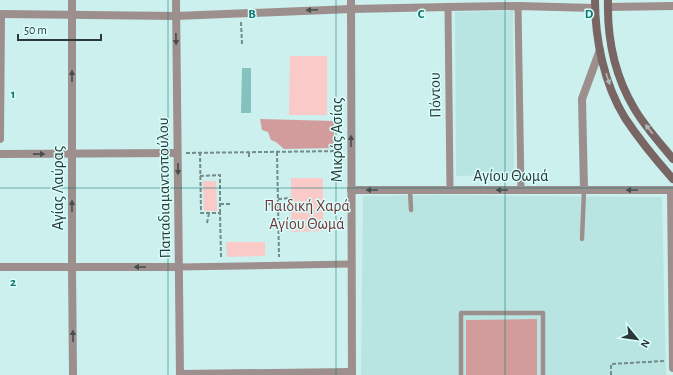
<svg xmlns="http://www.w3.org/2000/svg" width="673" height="375" viewBox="0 0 673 375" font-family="'Alegreya Sans',sans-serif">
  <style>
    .built { fill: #b8e5e2 }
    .green { fill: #f9cac8 }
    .forest { fill: #d19c9b }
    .water { fill: #85c2bd }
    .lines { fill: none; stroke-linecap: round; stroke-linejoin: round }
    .path { stroke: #738b89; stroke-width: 2; stroke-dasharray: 4 2; stroke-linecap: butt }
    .service { stroke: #9d8f8e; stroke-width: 4.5 }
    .pedestrian { stroke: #9d8f8e; stroke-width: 7 }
    .minor { stroke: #9d8f8e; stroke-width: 8 }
    .tertiary { stroke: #9d8f8e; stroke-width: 8 }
    .secondary { stroke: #796564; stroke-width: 8 }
    .oneway { fill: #474e4d }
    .oneway2 { fill: #aeb9b7 }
    .grid { fill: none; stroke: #0f766e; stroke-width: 1; stroke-opacity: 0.55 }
    .labels { text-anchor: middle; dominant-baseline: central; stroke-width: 3; stroke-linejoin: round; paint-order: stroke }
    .street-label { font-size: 16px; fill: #2a3837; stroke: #d9fefb }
    .park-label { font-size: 16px; fill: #793638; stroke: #d9fefb }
    .grid-label { font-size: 13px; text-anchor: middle; font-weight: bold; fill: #0f766e; stroke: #d9fefb; stroke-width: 3; stroke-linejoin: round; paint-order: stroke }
  </style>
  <rect width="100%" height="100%" fill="#ccf0ed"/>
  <g class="built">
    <polygon points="513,11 514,175 456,176 455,12"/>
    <polygon points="435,195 662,197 666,375 361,375 363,196"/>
  </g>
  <g class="green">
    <polygon points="290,56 327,56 327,115 289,115"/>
    <polygon points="291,178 323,178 323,231 291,232"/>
    <polygon points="203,181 216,181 217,211 204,211"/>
    <polygon points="226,242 265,242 265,256 227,257"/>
  </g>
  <g class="forest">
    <polygon points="260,119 334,121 334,148 284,149 276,142 271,140 268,132 262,130"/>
    <polygon points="537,319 537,375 466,375 466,320"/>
  </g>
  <polygon class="water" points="242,68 251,68 251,113 241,113"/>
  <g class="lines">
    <g class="path">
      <polyline points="241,22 242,44"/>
      <polyline points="200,152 201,213 220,213 221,257"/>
      <polyline points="277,152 279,257"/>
      <polyline points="186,153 342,151"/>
      <polyline points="249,153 249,158"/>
      <polyline points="200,176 220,175 220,213"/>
      <polyline points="278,199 291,198"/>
      <polyline points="220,204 230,204"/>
      <polyline points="268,204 278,204"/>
      <polyline points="207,223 209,213"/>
      <polyline points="611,375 611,364 664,361"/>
    </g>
    <g class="service">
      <polyline points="410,190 411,210"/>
      <polyline points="582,239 584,190"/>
      <polyline points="461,375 461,313 543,313 543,375"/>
    </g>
    <g class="pedestrian">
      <polyline points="518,6 521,190"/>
      <polyline points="448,7 450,190"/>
      <polyline points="179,267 351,264"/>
    </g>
    <g class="minor">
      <polyline points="72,0 72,267 73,375"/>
      <polyline points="608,7 673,6"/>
      <polyline points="0,14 176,16 351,9 448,7 518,6 595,8"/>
      <polyline points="0,139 1,14"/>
      <polyline points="0,154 177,153"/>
      <polyline points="351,190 673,190"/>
      <polyline points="584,190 582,99 600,50"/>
      <polyline points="671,190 673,368"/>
      <polyline points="0,267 179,267"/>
      <polyline points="180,374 352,372"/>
    </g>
    <g class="tertiary">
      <polyline points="176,0 180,375"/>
      <polyline points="351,0 352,375"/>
    </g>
    <g class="secondary">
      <path d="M595 0C595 39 604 84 625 118 639 139 656 160 673 179"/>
      <path d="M608 0C607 38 615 76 634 108 645 127 660 143 673 159"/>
    </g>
  </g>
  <defs><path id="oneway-solid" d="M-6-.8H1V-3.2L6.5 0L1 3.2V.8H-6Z"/></defs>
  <g class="oneway">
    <use href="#oneway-solid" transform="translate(312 10) rotate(178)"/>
    <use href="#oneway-solid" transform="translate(176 39) rotate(89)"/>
    <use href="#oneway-solid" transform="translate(72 76) rotate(-90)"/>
    <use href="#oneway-solid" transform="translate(351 141) rotate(-90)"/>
    <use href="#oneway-solid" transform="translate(39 154) rotate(-1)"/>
    <use href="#oneway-solid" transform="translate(178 169) rotate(89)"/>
    <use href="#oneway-solid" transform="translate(372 190) rotate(180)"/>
    <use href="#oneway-solid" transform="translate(502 190) rotate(180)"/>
    <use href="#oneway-solid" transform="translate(632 190) rotate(180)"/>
    <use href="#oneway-solid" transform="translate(72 206) rotate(-90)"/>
    <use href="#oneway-solid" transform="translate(140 267) rotate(-180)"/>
    <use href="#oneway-solid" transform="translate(73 336) rotate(-91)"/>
  </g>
  <g class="oneway2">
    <use href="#oneway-solid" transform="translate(608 79) rotate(71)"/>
    <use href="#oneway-solid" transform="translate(649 129) rotate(-128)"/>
  </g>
  <path class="grid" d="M168 0V375M336 0V375M505 0V375M0 188H673"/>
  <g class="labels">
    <g class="street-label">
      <text transform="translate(435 95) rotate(-91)">Πόντου</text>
      <text transform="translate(337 140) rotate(-90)">Μικράς Ασίας</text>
      <text x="511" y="176">Αγίου Θωμά</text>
      <text transform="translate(58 188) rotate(-90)">Αγίας Λαύρας</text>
      <text transform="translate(164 188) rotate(-91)">Παπαδιαμαντοπούλου</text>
    </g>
    <g class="park-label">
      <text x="307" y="206">Παιδική Χαρά<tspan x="307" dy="18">Αγίου Θωμά</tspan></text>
    </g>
  </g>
  <g class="grid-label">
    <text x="252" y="18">B</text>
    <text x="421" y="18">C</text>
    <text x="589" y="18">D</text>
    <text x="13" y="98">1</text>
    <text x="13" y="286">2</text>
  </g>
  <g transform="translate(637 339) rotate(119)" stroke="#d9fefb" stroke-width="3" paint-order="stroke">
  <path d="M0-3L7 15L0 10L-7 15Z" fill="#2a3837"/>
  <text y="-6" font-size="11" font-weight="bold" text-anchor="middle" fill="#2a3837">N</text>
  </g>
  <path d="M18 34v6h83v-6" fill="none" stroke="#2a3837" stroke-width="2"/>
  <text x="24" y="34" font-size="12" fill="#2a3837" stroke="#d9fefb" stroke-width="3" paint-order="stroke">50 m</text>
</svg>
